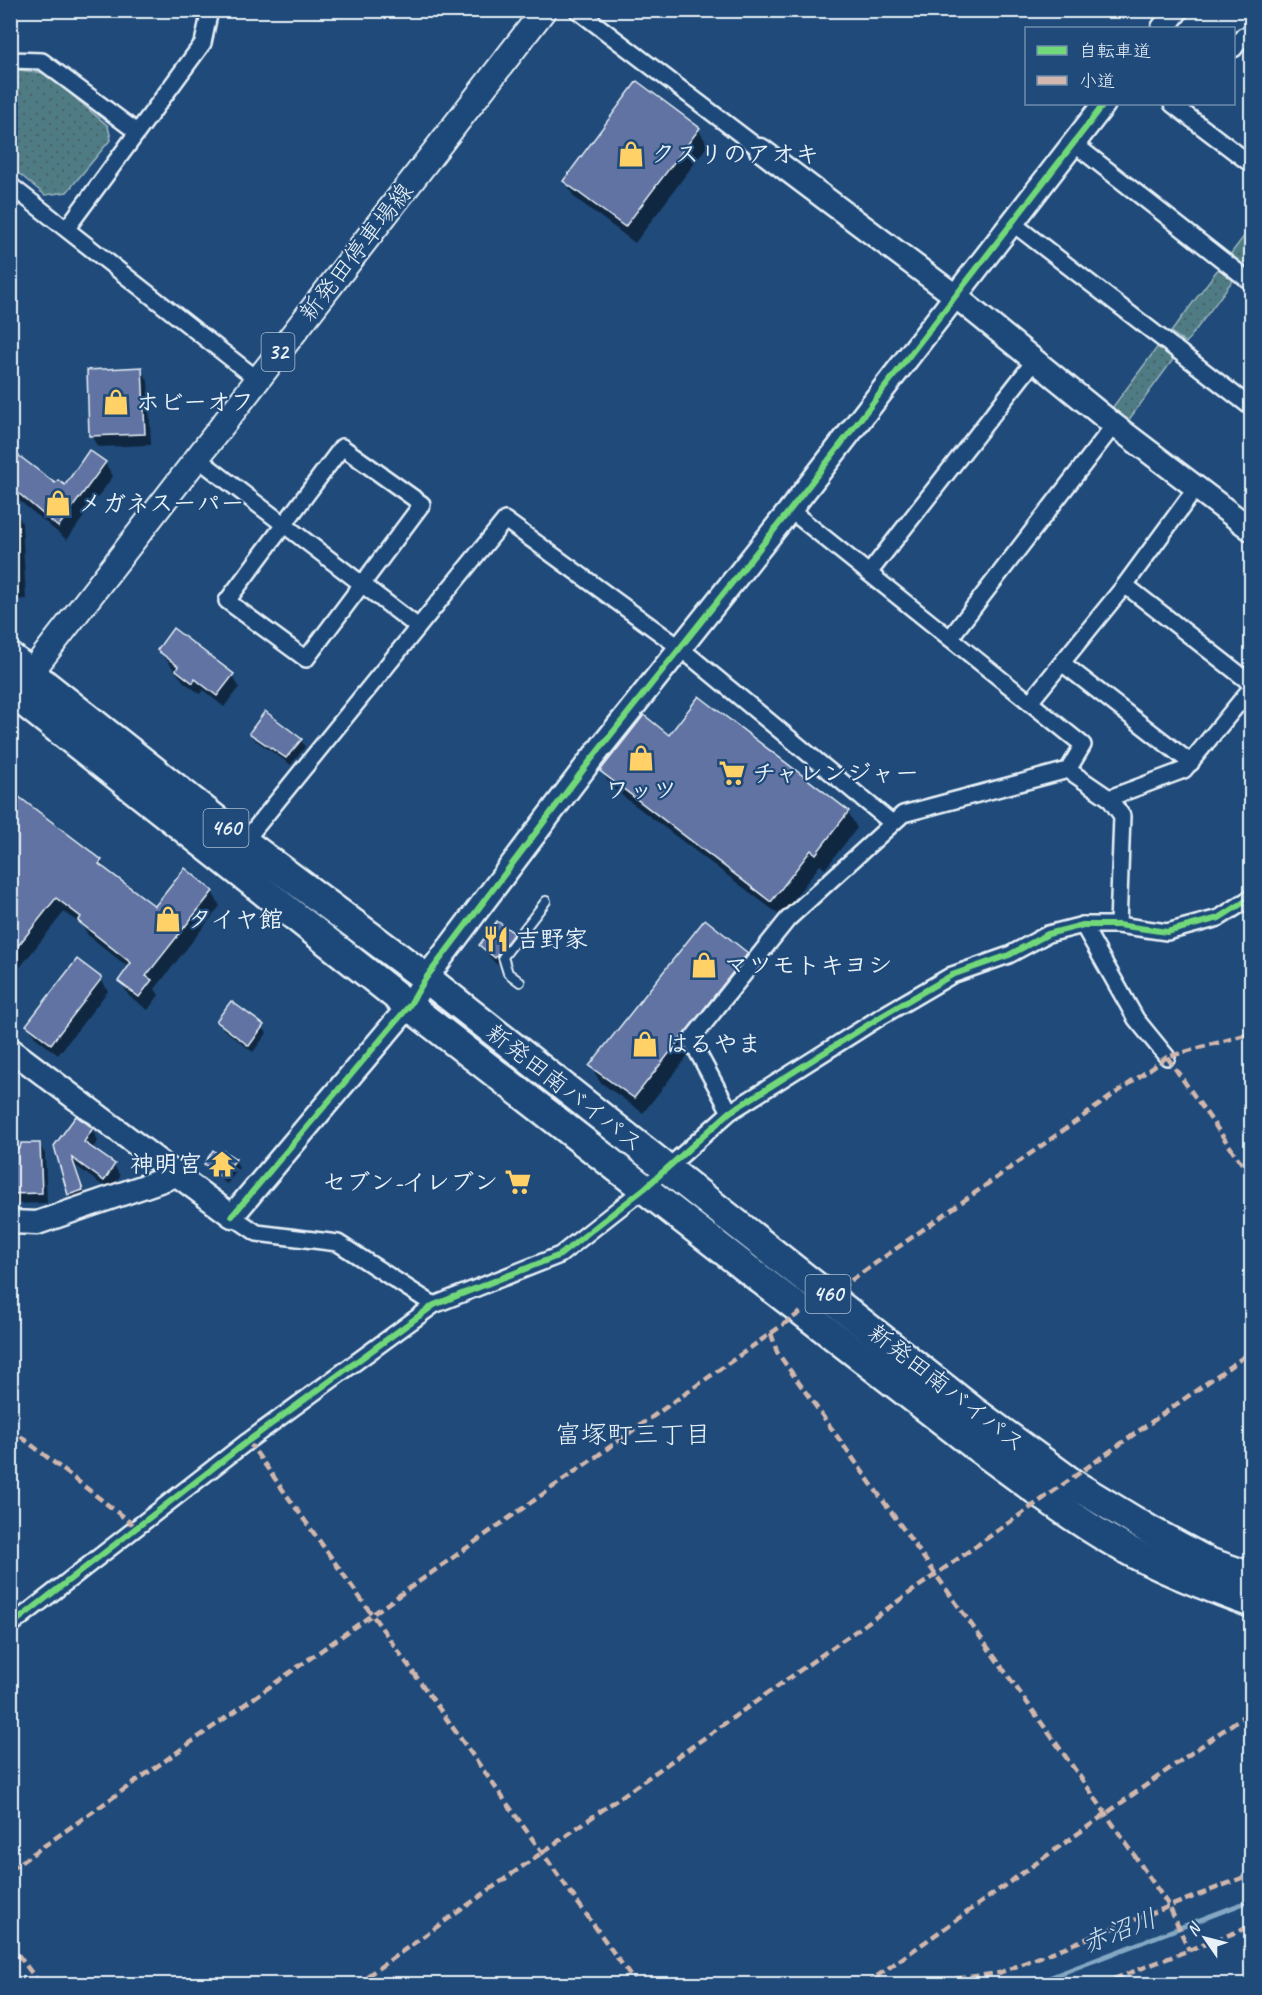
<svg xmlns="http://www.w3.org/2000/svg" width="1262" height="1995" viewBox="0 0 1262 1995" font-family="Caveat,'Klee One',sans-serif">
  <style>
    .green { fill: url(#green-dots); stroke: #9cb6be; stroke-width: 1.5 }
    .shadow { fill: #0007 }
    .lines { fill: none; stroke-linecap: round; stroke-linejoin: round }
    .stream { stroke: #84a8c3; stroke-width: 5 }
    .building { fill: #6073a2; stroke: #e8f1f8; stroke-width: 1.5 }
    .lane-casing { stroke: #e8f1f8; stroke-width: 12 }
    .street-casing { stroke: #e8f1f8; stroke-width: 20 }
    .secondary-casing { stroke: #e8f1f8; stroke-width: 27 }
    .primary-casing { stroke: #e8f1f8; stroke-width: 28 }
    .highway-casing { stroke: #e8f1f8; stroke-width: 33 }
    .lane { stroke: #1f4a7a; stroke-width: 8 }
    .street { stroke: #1f4a7a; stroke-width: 15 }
    .secondary { stroke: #1f4a7a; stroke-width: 22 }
    .primary { stroke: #1f4a7a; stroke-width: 24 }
    .highway { stroke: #1f4a7a; stroke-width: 28 }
    .quiet { stroke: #d1b7ad; stroke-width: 4.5; stroke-dasharray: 9 4.5; stroke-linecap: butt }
    .cycleway-casing { stroke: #1f4a7a; stroke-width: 10 }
    .cycleway { stroke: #71d979; stroke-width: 6 }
    .labels { text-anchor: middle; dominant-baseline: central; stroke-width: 4.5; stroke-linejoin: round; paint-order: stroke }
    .shield { fill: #1f4a7a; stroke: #acbfd2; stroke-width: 1.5 }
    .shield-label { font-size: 22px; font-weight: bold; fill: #e8f1f8 }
    .poi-label { font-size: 24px; font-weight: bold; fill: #e8f1f8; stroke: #1f4a7a; text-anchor: start }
    .street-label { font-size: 24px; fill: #e8f1f8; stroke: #1f4a7a }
    .neighbourhood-label { font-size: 26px; fill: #e8f1f8; stroke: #1f4a7a }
    .water-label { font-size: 26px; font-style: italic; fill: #cfdfeb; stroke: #1f4a7a }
  </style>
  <defs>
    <pattern id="green-dots" width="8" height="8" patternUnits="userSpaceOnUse" patternTransform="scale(1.5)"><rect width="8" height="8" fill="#507b84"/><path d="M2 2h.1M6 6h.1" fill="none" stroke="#4c646a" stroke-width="1.8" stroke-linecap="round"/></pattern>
  </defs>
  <rect width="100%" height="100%" fill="#1f4a7a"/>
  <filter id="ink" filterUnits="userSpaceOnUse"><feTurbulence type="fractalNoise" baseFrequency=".0167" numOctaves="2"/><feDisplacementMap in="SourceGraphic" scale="12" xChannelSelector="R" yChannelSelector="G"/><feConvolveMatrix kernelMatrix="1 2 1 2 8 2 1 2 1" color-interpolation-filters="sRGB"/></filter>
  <g filter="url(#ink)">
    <g class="green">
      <polygon points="11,69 46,73 108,126 111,139 67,192 45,195 11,167"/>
      <polygon points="1251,227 1251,257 1244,267 1229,256"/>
      <polygon points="1218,269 1233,280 1186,343 1171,332"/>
      <polygon points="1159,345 1175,357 1128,421 1112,408"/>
    </g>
    <g class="shadow">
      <polygon points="698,129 708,145 635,243 574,197 565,181"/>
      <polygon points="141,369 148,381 151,445 98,447 91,436"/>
      <polygon points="10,451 55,486 65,487 105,463 113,476 67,540 10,493"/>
      <polygon points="10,511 16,511 22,523 26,599 10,600"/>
      <polygon points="159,650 232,675 239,687 224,707 203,690 200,694 184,682"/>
      <polygon points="699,698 848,812 857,828 825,869 820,865 781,916 611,787 602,771 669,737"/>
      <polygon points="251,733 301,740 305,747 291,765 255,740"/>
      <polygon points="10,792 101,861 107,872 155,908 212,892 220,906 155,989 159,995 148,1010 129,996 120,981 129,968 88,935 82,925 64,912 10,980"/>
      <polygon points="512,934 517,942 499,965 496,964 481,946"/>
      <polygon points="747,954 756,969 643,1113 600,1082 591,1066"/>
      <polygon points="101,979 108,991 58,1055 35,1037 28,1025"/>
      <polygon points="218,1021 262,1026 267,1033 253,1052 223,1029"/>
      <polygon points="92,1129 98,1141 92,1149 114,1165 120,1176 110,1191 76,1166 88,1201 75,1205 69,1194 56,1146"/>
      <polygon points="39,1144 45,1154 47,1203 10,1204 10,1150"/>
      <polygon points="235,1160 239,1168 227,1184 210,1172 205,1164"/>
    </g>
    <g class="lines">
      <polyline class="stream" points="1033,1984 1252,1900"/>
    </g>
    <g class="building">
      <polygon points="637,81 700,128 625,227 563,181"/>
      <polygon points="142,367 145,434 89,436 87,370"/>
      <polygon points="10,449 55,483 58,480 65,485 89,450 106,462 58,527 10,486"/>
      <polygon points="173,628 234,674 217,696 195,679 193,683 176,670 178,666 157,650"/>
      <polygon points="699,696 849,811 816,854 811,850 771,902 600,771 644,715 669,735"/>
      <polygon points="265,711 302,739 286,758 249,733"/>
      <polygon points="10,790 102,860 99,864 155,906 185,868 213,891 146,976 152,980 139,997 118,981 131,963 78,921 81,917 56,898 10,956"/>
      <polygon points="705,919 748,953 634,1098 589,1066"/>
      <polygon points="497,921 514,933 495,958 479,945"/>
      <polygon points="77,959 102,978 51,1044 26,1025"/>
      <polygon points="231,1001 264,1025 249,1046 216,1021"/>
      <polygon points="76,1116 93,1128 84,1142 115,1164 104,1181 72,1158 83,1190 68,1195 54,1146"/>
      <polygon points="21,1143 40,1143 42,1193 10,1194 10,1149 20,1148"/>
      <polygon points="213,1150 219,1154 222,1150 236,1159 222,1178 204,1164"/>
    </g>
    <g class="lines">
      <g class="lane-casing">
        <g id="lane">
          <polyline points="10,206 21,193"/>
          <polyline points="520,982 508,973 503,957 546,901"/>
        </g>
      </g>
      <g class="street-casing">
        <g id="street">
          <polyline points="577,10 761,150"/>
          <polyline points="1234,49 1243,36 1252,43"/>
          <polyline points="10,60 42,61 137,132"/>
          <polyline points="1172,104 1252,165"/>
          <polyline points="1073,143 1252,283"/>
          <polyline points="10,185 257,379"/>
          <polyline points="1011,222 1252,408"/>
          <polyline points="67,228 203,43 210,10"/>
          <polygon points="342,447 422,504 306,659 227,601"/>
          <polyline points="197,458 418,627"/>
          <polyline points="869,573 1036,359"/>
          <polyline points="1125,585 1252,684"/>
          <polyline points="950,638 1114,425"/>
          <polyline points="1062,663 1191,763"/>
          <polyline points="1030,702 1125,585 1196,488"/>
          <polyline points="1068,770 1109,798 1122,816 1118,925"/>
          <polyline points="1109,798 1184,770 1252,687"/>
          <polyline points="244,842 505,520 679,647 892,823"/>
          <polyline points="1083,925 1136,1019 1167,1057"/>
          <polyline points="730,1112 691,1040 788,919 903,814 1068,770 1083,745 790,510"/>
          <polyline points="232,1216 257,1233 338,1243 434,1305"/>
          <polyline points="10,1626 248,1441 434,1305 560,1255 645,1188 730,1112 882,1016 952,975 1009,955 1048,934 1083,925 1118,925 1167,932 1219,918 1252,897"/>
        </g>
      </g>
      <g class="secondary-casing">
        <g id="secondary">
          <polyline points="1163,28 1177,10"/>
          <polyline points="761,150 954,295 1114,425 1252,530"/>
          <polyline points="10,1049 177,1175"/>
          <polyline points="10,1222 37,1223 177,1175 232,1216 409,1006 426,978 590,761 790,510 1104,104"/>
        </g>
      </g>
      <g class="primary-casing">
        <polyline id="primary" points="19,688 544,10"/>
      </g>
      <g class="highway-casing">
        <g id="highway">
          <polyline points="10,657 244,842 426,978 972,1410 1075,1485 1151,1531 1208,1562 1252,1577"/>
          <path d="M10 691 409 1006 974 1445C1027 1483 1079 1525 1137 1555 1174 1574 1212 1588 1252 1603"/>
        </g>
      </g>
      <use href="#lane" class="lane"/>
      <use href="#street" class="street"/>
      <use href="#secondary" class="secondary"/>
      <use href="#primary" class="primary"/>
      <use href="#highway" class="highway"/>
      <g class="quiet">
        <polyline points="1167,1057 1252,1178"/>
        <polyline points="829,1296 1167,1057 1252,1033"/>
        <polyline points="771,1333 777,1352 1093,1795 1169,1906 1189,1950"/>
        <polyline points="10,1428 136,1527"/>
        <polyline points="248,1441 636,1984"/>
        <polyline points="10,1870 801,1312"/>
        <polyline points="10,1944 40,1984"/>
        <polyline points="356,1984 1252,1351"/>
        <polyline points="866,1984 1252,1710"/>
        <polyline points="916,1984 999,1973 1252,1874"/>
        <polyline points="1101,1984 1252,1926"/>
      </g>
      <g class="cycleway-casing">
        <g id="cycleway">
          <polyline points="232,1216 409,1006 426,978 590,761 790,510 1104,104"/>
          <polyline points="10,1626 248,1441 434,1305 560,1255 645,1188 730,1112 882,1016 952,975 1009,955 1048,934 1083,925 1118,925 1167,932 1219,918 1252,897"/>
        </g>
      </g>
      <use href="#cycleway" class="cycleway"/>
    </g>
  </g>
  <defs>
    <g id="shop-bare" transform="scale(2.07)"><path d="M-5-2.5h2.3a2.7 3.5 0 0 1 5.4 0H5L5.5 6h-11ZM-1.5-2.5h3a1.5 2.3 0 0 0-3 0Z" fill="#ffd166" stroke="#1f4a7a" stroke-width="2.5" paint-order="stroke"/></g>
    <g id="supermarket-bare" transform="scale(2.07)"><path d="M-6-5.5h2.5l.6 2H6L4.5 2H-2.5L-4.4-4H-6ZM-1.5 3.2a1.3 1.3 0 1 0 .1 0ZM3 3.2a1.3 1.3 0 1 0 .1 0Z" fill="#ffd166" stroke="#1f4a7a" stroke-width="2.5" paint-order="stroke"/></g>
    <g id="restaurant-bare" transform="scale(2.07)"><path d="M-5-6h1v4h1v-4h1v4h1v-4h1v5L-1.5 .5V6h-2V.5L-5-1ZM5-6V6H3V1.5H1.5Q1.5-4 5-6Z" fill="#ffd166" stroke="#1f4a7a" stroke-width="2.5" paint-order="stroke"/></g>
    <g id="temple-bare" transform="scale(2.07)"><path d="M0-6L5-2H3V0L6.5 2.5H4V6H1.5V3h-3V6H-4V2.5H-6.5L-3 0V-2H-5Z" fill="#ffd166" stroke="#1f4a7a" stroke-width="2.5" paint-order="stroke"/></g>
  </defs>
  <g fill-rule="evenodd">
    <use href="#shop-bare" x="631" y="154"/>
    <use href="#shop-bare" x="116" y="402"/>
    <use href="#shop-bare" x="58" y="503"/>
    <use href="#shop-bare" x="641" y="758"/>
    <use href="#supermarket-bare" x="732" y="773"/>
    <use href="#shop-bare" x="168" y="919"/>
    <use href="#restaurant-bare" x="496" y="939"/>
    <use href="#shop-bare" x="704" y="965"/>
    <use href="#shop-bare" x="645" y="1044"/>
    <use href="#temple-bare" x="222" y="1164"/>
    <use href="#supermarket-bare" x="518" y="1182"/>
  </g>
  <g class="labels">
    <g class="shield">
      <rect x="261.5" y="333" width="33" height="38" rx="4.5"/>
      <rect x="203.5" y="809" width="45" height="38" rx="4.5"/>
      <rect x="805.5" y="1275" width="45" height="38" rx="4.5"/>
    </g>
    <g class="shield-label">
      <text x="278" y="352">32</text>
      <text x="226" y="828">460</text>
      <text x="828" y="1294">460</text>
    </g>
    <g class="poi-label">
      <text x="651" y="154">クスリのアオキ</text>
      <text x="136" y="402">ホビーオフ</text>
      <text x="78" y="503">メガネスーパー</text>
      <text x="752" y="773">チャレンジャー</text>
      <text x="641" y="790" text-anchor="middle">ワッツ</text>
      <text x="188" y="919">タイヤ館</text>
      <text x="516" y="939">吉野家</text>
      <text x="724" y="965">マツモトキヨシ</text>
      <text x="665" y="1044">はるやま</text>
      <text x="202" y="1164" text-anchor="end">神明宮</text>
      <text x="498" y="1182" text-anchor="end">セブン-イレブン</text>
    </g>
    <g class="street-label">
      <text transform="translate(356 252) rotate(-52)">新発田停車場線</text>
      <text transform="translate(565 1088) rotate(38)">新発田南バイパス</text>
      <text transform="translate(947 1388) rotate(38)">新発田南バイパス</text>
    </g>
    <g class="neighbourhood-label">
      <text x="633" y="1434">富塚町三丁目</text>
    </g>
    <g class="water-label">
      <text transform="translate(1119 1931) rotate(-21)">赤沼川</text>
    </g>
  </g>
  <rect width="1262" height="1995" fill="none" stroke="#1f4a7a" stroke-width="36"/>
  <rect x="18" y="18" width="1226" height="1959" fill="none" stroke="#e8f1f8" stroke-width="2" filter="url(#ink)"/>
  <rect x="1025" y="27" width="210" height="78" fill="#1f4a7a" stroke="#6f8dac" stroke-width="1.5"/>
  <rect x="1037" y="46" width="30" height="9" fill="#71d979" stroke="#6f8dac" stroke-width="1.5"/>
  <text x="1079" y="57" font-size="18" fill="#e8f1f8">自転車道</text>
  <rect x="1037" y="76" width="30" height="9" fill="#d1b7ad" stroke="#6f8dac" stroke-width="1.5"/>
  <text x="1079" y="87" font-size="18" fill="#e8f1f8">小道</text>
  <g transform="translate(1205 1938) rotate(305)" stroke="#1f4a7a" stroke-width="4.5" paint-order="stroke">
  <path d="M0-4.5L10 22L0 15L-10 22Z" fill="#e8f1f8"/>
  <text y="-9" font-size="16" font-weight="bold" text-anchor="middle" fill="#e8f1f8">N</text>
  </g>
</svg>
